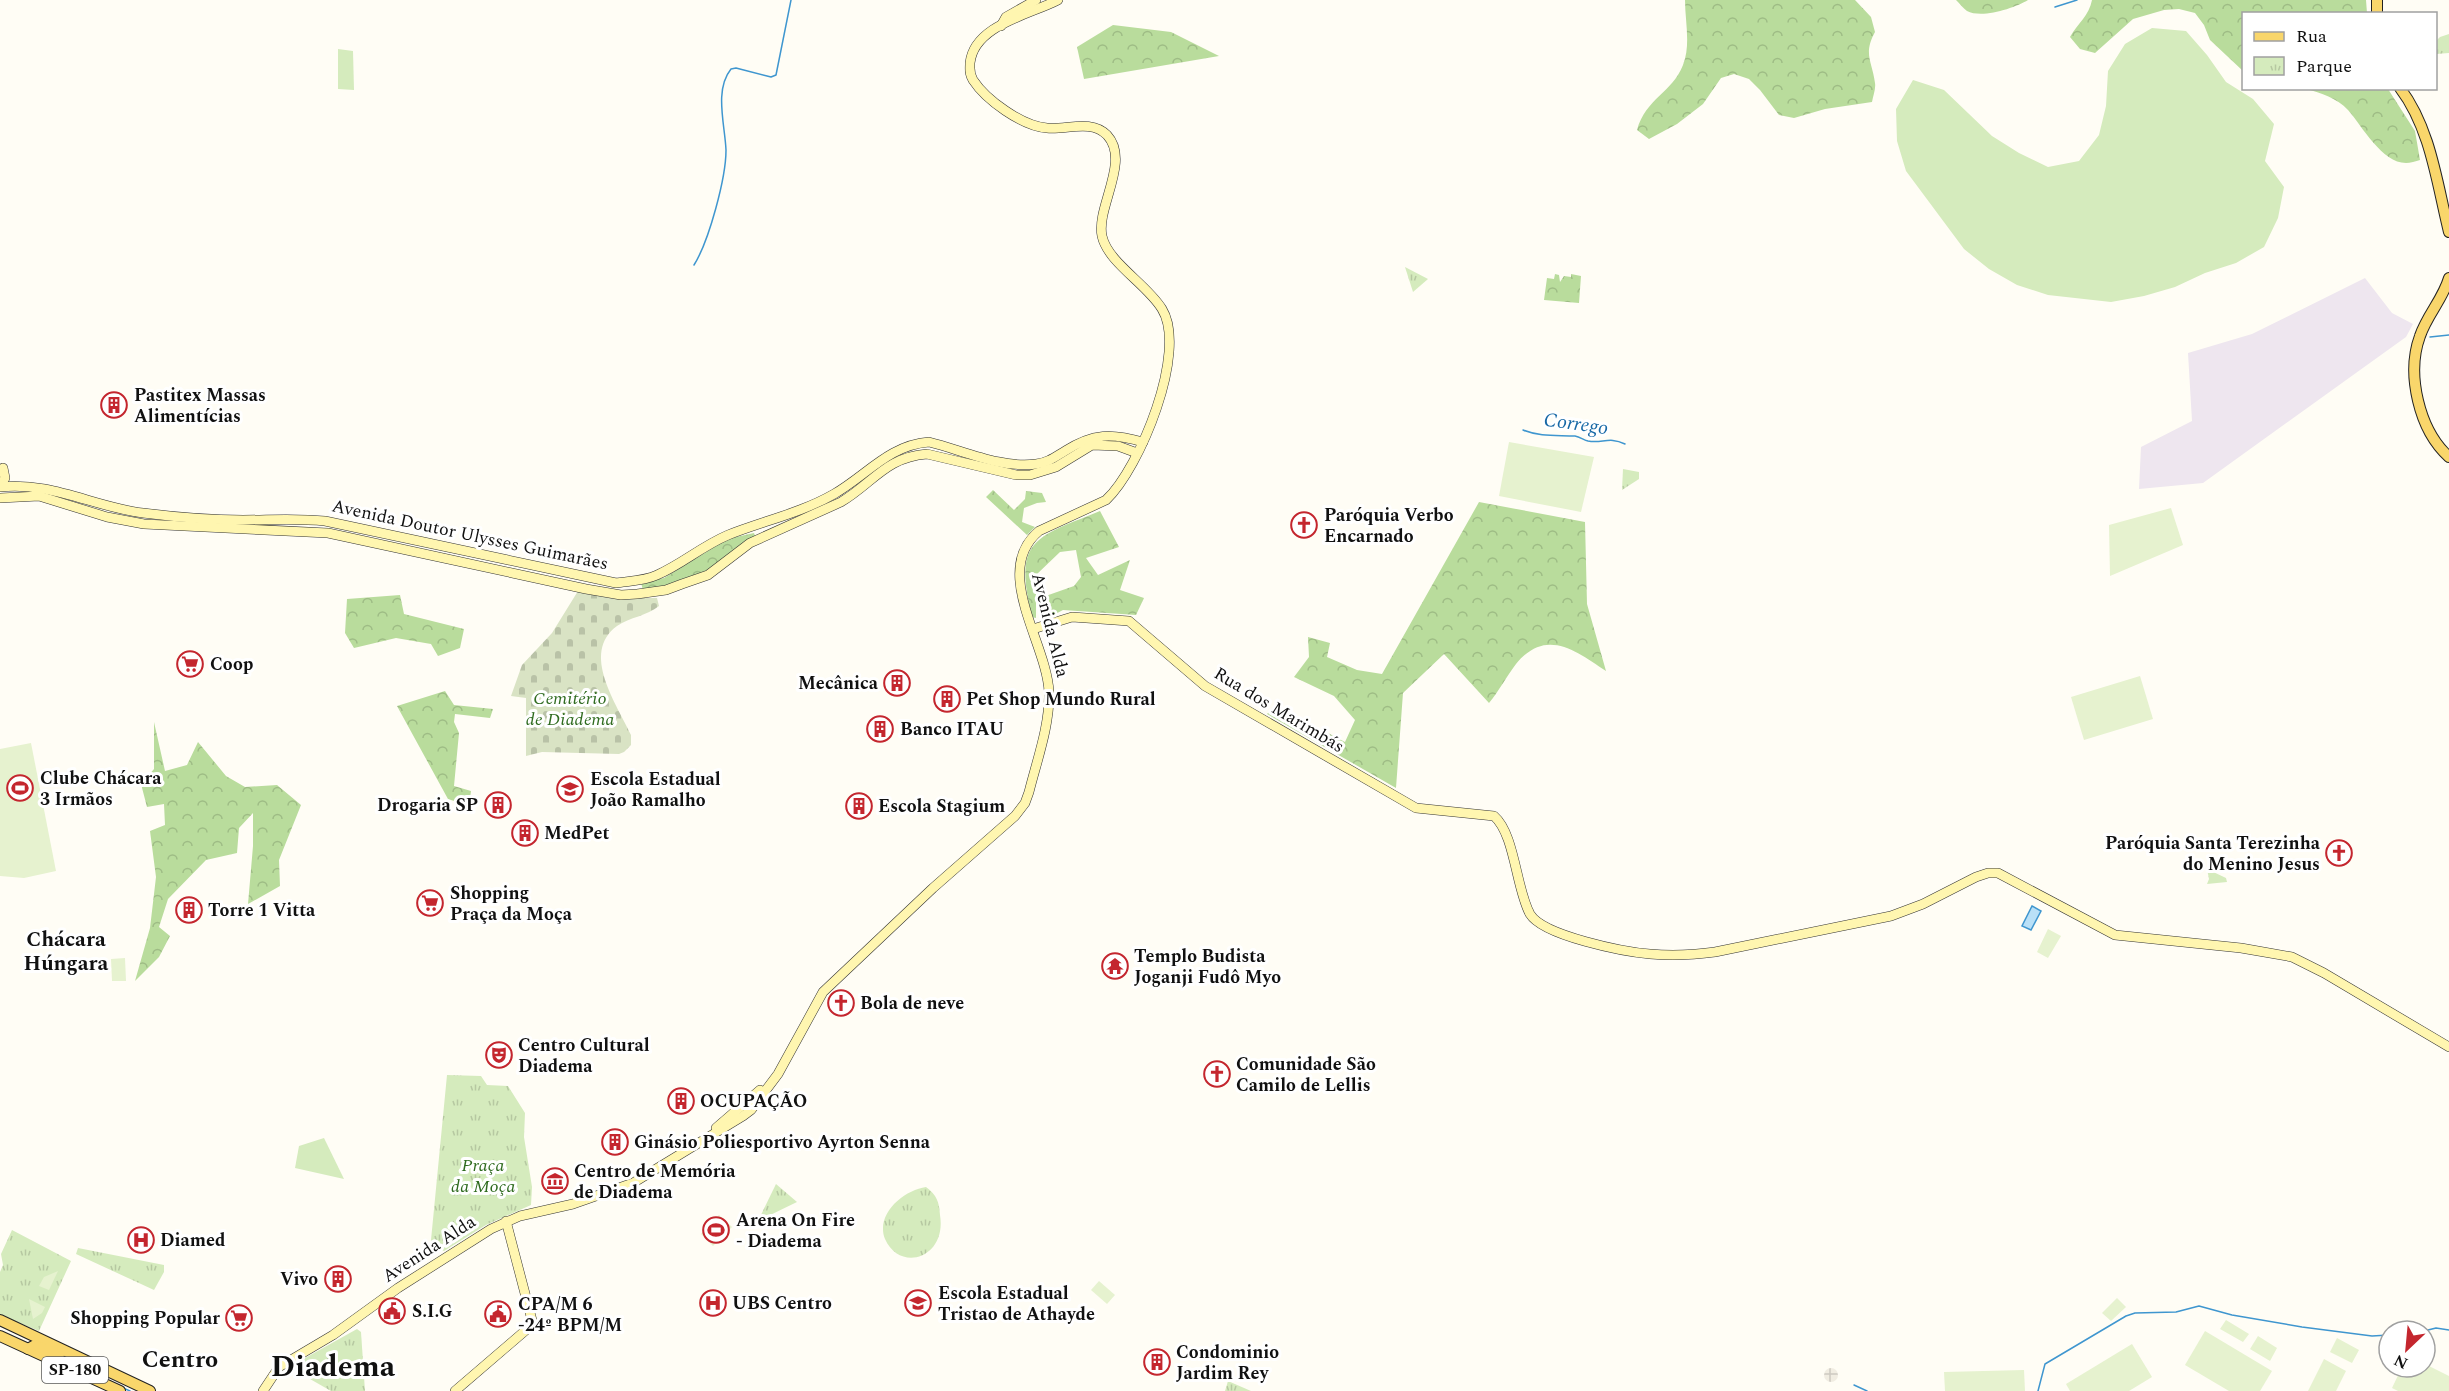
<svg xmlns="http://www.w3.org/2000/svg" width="2449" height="1391" viewBox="0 0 2449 1391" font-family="Spectral,serif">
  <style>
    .industrial { fill: #eee6ef }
    .grass { fill: #d5ebbd }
    .forest { fill: url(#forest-crowns) }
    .cemetery { fill: url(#cemetery-stones) }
    .park { fill: url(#park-tufts) }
    .pitch { fill: #e6f2cf }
    .plaza { fill: url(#plaza-grid) }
    .water { fill: #b9e0f7; stroke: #3f96cf; stroke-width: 1.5 }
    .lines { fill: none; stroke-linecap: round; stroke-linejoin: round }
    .stream { stroke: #3f96cf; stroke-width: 1.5 }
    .secondary-casing { stroke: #333; stroke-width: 10 }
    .primary-casing { stroke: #222; stroke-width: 12 }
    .secondary { stroke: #fff6b0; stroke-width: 9 }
    .primary { stroke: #f9d66b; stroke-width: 10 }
    .labels { text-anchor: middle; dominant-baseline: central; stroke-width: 6; stroke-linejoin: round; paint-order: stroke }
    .shield { fill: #fff; stroke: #585858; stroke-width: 1.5 }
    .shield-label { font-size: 16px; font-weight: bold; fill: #111 }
    .poi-label { font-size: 18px; font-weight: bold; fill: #111; stroke: #fff; text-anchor: start }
    .street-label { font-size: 18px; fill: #111; stroke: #fff }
    .park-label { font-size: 18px; font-style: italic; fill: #2f6b1f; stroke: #fff }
    .water-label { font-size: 20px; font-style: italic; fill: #1768a6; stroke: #fff }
    .quarter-label { font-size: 21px; font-weight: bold; fill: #111; stroke: #fff }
    .district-label { font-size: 24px; font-weight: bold; fill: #111; stroke: #fff }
    .town-label { font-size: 30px; font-weight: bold; fill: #111; stroke: #fff }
  </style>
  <defs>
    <pattern id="forest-crowns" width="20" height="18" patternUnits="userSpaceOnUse" patternTransform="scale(1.5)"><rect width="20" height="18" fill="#b9dc9c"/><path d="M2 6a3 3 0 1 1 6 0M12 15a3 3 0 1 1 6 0" fill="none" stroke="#9ebc85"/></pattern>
    <pattern id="cemetery-stones" width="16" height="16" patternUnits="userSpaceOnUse" patternTransform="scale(1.5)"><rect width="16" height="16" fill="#d9e3c4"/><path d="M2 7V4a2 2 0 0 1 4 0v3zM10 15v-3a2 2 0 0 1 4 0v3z" fill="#b9c2a7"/></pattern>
    <pattern id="park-tufts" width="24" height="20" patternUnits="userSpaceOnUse" patternTransform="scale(1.5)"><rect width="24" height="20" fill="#d5ebbd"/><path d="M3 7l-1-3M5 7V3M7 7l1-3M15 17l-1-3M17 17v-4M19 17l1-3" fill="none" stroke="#b6c8a1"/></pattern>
    <pattern id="plaza-grid" width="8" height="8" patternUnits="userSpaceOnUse" patternTransform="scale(1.5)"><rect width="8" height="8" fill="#f1ede2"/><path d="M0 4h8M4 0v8" fill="none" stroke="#cecac1"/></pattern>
  </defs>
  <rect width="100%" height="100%" fill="#fffdf5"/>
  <polygon class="industrial" points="2365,278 2392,313 2413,324 2406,337 2203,483 2139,489 2141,447 2192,421 2188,353 2252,334"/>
  <g class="grass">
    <polygon points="2152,28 2186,31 2207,55 2226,82 2253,99 2274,124 2265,161 2284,187 2278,218 2264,247 2236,263 2205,273 2175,287 2144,296 2111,302 2048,295 2017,285 1989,269 1964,249 1906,171 1897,141 1896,109 1913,80 1944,90 1992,136 2019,153 2048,167 2079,161 2099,135 2106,106 2108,71 2125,44"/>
    <polygon points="338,49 353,51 354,90 338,89"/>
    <polygon points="324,1138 344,1179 295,1168 299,1146"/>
  </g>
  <g class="forest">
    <path d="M1685 0H1855L1871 17 1875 32C1863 54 1872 61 1875 83 1876 89 1873 96 1872 102L1825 109 1794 118 1779 115 1760 90 1749 79 1734 74 1721 78 1703 104 1677 124 1649 139 1637 130C1646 98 1672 93 1683 65 1691 45 1685 21 1685 0Z"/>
    <path d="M1956 0H2028C2015 8 1982 19 1967 11 1963 8 1959 3 1956 0Z"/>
    <path d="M2092 0H2366L2367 13 2244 14 2243 71 2210 40 2204 25 2195 13 2179 9 2164 10 2133 19 2095 53 2080 49 2070 37C2078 23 2089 16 2092 0Z"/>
    <polygon points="1113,25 1171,32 1219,56 1084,79 1077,47"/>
    <path d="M2306 89H2388L2415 131 2420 160C2416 161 2410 163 2406 163 2382 163 2362 126 2348 110 2337 98 2321 93 2306 89Z"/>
    <polygon points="1555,274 1559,275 1560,282 1564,276 1571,277 1571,274 1581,276 1579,303 1544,300 1547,278 1554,279"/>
    <polygon points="993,490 1014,510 1025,499 1026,491 1042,493 1046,502 1037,503 1024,508 1022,522 1035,527 1027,535 986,497"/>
    <path d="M1479 502 1585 522 1587 604 1606 671C1576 651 1546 627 1516 664 1506 677 1499 691 1489 703L1444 654 1403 693 1396 788 1267 714 1275 705 1345 742 1355 720 1334 696 1294 677 1309 657 1308 637 1330 643 1327 657 1357 670 1382 674Z"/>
    <path d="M1100 511 1119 547 1086 558 1098 575 1130 560 1120 590 1144 598 1136 615 1063 610 1042 621 1040 598 1074 586 1081 577 1076 550 1060 552 1036 575V618L1032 617C1013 539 1034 538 1100 511Z"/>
    <polygon points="754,533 755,536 711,570 666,586 643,591 641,582 664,578 727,539"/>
    <polygon points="400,595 404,614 464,629 460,648 438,656 431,644 396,638 354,648 345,633 347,599"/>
    <polygon points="445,691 454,705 493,709 490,718 455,714 454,722 459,733 454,786 471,791 469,806 448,799 397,706"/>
    <polygon points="154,722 165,771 187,765 198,742 226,776 245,787 277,785 301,805 279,860 280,886 248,904 253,846 253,813 239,828 237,853 206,860 168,899 159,927 170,936 159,957 135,981 150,928 156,877 150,831 165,825 164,804 147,807 141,784 154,769"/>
  </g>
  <path class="cemetery" d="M578 591 611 598H657L659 606C647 616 630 617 617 626 580 653 617 704 631 735V745L624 752 619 754 542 752 526 756V698L511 696 522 665 552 633Z"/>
  <g class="park">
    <polygon points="2449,34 2449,53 2436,54 2436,41 2440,37"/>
    <polygon points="1405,267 1428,279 1413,292"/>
    <polygon points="1623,469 1639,472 1639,479 1622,490"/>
    <polygon points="2207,869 2226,878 2227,882 2207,884 2209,879"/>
    <polygon points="447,1075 481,1076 487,1085 508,1086 525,1113 524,1137 532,1187 531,1205 486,1225 444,1251 435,1248 431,1240"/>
    <polygon points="776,1184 797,1202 758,1221"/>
    <path d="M926 1187C937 1195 939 1202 940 1215 947 1258 900 1273 885 1239 875 1214 904 1190 926 1187Z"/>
    <polygon points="12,1230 71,1261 39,1331 0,1315 0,1272 3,1265 1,1254"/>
    <polygon points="78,1248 164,1265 164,1272 154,1290 76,1254"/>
    <polygon points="357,1329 361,1332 365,1391 331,1391 289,1367"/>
    <polygon points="1228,1381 1251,1391 1225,1391"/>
  </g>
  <g class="pitch">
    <polygon points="1509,442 1594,457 1581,512 1499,496"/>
    <polygon points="2171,508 2183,545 2110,576 2109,525"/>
    <polygon points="2140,676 2153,719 2084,740 2071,697"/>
    <polygon points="31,743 56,871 24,878 0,876 0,749"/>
    <polygon points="2048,929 2061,936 2048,958 2037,952"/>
    <polygon points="125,958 126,981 112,981 111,959"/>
    <polygon points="719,1215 732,1227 713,1246 701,1234"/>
    <polygon points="58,1271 49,1290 39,1286 44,1277"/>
    <polygon points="1099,1281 1115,1295 1107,1304 1091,1290"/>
    <polygon points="2117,1298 2126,1307 2111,1321 2102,1313"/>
    <polygon points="29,1299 45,1307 42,1313 33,1319"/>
    <polygon points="2226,1320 2249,1334 2243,1342 2220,1329"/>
    <polygon points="2205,1331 2272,1371 2260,1391 2229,1391 2185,1365"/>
    <polygon points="2258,1336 2277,1348 2270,1361 2250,1349"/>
    <polygon points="2337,1338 2359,1350 2352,1363 2330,1352"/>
    <polygon points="2132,1344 2152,1377 2129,1391 2070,1391 2066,1384"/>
    <polygon points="2324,1359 2346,1371 2336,1391 2308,1391"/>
    <polygon points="2425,1364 2449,1376 2449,1391 2398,1391 2392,1388 2402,1367 2425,1367"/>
    <polygon points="2024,1370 2025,1391 1945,1391 1944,1372"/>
  </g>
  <circle class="plaza" cx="1831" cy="1375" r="7"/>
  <polygon class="water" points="2032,906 2041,911 2031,930 2022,926"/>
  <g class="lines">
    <g class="stream">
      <polyline points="2055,7 2077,0"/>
      <path d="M694 265C709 241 726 178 726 150 725 125 714 90 731 69L736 68 771 77 776 75 791 0"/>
      <polyline points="2430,337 2449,335"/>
      <path d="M1523 430C1540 437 1557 435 1575 436 1580 437 1584 440 1588 441 1602 444 1609 436 1625 444"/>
      <polyline points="2424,1331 2436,1328 2449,1330"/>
      <polyline points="68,1361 75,1365"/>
      <polyline points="1854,1385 1867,1391"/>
      <polyline points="123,1388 130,1391"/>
      <polyline points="2038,1391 2045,1364 2126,1316 2135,1313 2176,1312 2199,1306 2232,1315 2302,1327 2372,1336 2389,1335"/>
    </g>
    <g class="secondary-casing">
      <g id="secondary">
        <polyline points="1001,26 1006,17 1036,0"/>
        <polyline points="0,486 5,478 3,468"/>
        <path d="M0 487C50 481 94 507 143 513 175 517 210 520 243 520 270 520 297 518 325 521L616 583C629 581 644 581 657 575 682 564 702 546 728 535 763 521 801 513 834 494 867 475 889 445 929 442 962 450 1002 469 1036 464 1047 463 1055 457 1065 451 1093 433 1112 433 1143 442"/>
        <path d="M0 498 39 496 107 517 144 524 328 533 586 589 621 595 637 594 666 590 682 584 708 575 750 543 841 502C873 483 886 457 927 454L1016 475H1030L1056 467 1092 445 1118 446 1137 453"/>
        <path d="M1033 629 1072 617 1129 621 1205 686 1416 808 1494 816C1515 834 1516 889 1530 914 1543 936 1625 952 1650 954 1672 956 1693 955 1715 952L1891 916 1923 904 1976 877 1988 873H1998L2115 935 2241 948 2292 957 2324 973 2449 1047"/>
        <polyline points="716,1128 760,1090"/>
        <path d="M263 1391 279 1367 333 1335 398 1288 491 1229 520 1216 573 1204 633 1183 743 1116 751 1110 778 1074 823 992 933 888 1015 816 1025 803 1029 792C1037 760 1050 725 1049 692 1047 643 991 571 1039 531L1106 500C1140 468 1188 351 1162 309 1147 284 1108 263 1102 236 1096 207 1131 161 1107 135 1091 119 1067 130 1047 128 1022 126 986 100 973 80 969 73 970 70 970 63 974 25 1029 15 1058 0"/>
        <polyline points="455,1391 533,1324 506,1221"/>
      </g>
    </g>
    <g class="primary-casing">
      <g id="primary">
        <polyline points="2377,14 2377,0"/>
        <path d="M2400 88C2431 129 2437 184 2449 232"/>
        <path d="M2449 278C2443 299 2427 315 2420 336 2406 374 2419 430 2449 457"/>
        <polyline points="0,1320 150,1391"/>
        <polyline points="0,1336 120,1391"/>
        <polyline points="28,1349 35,1345 59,1355"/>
      </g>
    </g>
    <use href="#secondary" class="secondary"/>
    <use href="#primary" class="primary"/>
  </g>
  <defs>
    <g id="building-ring" transform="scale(1.35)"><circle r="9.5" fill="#fff" stroke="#c4262e" stroke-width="1.5"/><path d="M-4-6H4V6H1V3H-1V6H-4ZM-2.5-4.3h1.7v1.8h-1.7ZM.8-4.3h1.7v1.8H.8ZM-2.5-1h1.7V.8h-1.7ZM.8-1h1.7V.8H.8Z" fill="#c4262e"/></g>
    <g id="church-ring" transform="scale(1.35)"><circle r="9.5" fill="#fff" stroke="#c4262e" stroke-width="1.5"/><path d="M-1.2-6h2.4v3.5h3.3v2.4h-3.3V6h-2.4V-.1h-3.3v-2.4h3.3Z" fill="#c4262e"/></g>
    <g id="supermarket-ring" transform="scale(1.35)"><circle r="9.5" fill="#fff" stroke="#c4262e" stroke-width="1.5"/><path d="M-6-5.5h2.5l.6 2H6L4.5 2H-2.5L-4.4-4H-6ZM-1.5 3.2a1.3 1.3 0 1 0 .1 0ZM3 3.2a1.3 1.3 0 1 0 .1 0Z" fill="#c4262e"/></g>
    <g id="stadium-ring" transform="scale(1.35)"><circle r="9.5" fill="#fff" stroke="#c4262e" stroke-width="1.5"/><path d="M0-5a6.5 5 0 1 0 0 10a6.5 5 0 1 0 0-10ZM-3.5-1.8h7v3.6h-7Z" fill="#c4262e"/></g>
    <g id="school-ring" transform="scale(1.35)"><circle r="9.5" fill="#fff" stroke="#c4262e" stroke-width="1.5"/><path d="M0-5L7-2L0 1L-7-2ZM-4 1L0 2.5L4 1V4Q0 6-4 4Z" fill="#c4262e"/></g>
    <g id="temple-ring" transform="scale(1.35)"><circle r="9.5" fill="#fff" stroke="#c4262e" stroke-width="1.5"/><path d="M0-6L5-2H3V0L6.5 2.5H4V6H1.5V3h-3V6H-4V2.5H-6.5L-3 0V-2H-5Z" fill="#c4262e"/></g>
    <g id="theatre-ring" transform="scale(1.35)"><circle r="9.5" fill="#fff" stroke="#c4262e" stroke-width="1.5"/><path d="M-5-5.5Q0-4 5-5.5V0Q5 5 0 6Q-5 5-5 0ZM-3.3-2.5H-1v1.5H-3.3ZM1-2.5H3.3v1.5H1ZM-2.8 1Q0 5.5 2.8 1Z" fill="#c4262e"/></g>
    <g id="museum-ring" transform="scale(1.35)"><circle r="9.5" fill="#fff" stroke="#c4262e" stroke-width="1.5"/><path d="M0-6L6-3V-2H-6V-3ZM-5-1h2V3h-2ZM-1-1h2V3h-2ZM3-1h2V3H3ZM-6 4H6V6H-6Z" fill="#c4262e"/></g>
    <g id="hospital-ring" transform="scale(1.35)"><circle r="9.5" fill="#fff" stroke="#c4262e" stroke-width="1.5"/><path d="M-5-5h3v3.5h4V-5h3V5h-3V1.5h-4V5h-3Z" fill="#c4262e"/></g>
    <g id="civic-ring" transform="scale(1.35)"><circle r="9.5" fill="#fff" stroke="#c4262e" stroke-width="1.5"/><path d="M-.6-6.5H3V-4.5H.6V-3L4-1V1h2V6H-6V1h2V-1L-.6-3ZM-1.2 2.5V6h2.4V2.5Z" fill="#c4262e"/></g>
  </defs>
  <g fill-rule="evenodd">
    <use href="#building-ring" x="114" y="405"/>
    <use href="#church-ring" x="1304" y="525"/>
    <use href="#supermarket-ring" x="190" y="664"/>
    <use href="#building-ring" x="897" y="683"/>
    <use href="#building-ring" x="947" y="699"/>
    <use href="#building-ring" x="880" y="729"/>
    <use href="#stadium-ring" x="20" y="788"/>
    <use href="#school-ring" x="570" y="789"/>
    <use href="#building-ring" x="498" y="805"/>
    <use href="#building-ring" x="859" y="806"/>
    <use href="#building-ring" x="525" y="833"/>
    <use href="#church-ring" x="2339" y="853"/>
    <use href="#supermarket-ring" x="430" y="903"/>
    <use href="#building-ring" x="189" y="910"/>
    <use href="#temple-ring" x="1115" y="966"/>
    <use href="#church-ring" x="841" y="1003"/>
    <use href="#theatre-ring" x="499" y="1055"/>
    <use href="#church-ring" x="1217" y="1074"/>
    <use href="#building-ring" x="681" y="1101"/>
    <use href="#building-ring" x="615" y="1142"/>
    <use href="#museum-ring" x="555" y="1181"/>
    <use href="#stadium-ring" x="716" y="1230"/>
    <use href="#hospital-ring" x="141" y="1240"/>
    <use href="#building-ring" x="338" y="1279"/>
    <use href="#hospital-ring" x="713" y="1303"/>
    <use href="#school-ring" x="918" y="1303"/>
    <use href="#civic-ring" x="392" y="1311"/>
    <use href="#civic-ring" x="498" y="1314"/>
    <use href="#supermarket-ring" x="239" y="1318"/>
    <use href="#building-ring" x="1157" y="1362"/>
  </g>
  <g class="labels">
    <rect class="shield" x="42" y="1357" width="66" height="26" rx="4.5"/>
    <g class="shield-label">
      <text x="75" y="1370">SP-180</text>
    </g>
    <g class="poi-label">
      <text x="134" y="395">Pastitex Massas<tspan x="134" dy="21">Alimentícias</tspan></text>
      <text x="1324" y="515">Paróquia Verbo<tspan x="1324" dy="21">Encarnado</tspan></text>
      <text x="210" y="664">Coop</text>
      <text x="878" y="683" text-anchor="end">Mecânica</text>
      <text x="966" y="699">Pet Shop Mundo Rural</text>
      <text x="900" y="729">Banco ITAU</text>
      <text x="40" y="778">Clube Chácara<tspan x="40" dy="21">3 Irmãos</tspan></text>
      <text x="590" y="779">Escola Estadual<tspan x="590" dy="21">João Ramalho</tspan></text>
      <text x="478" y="805" text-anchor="end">Drogaria SP</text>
      <text x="878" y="806">Escola Stagium</text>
      <text x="544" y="833">MedPet</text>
      <text x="2320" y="843" text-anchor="end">Paróquia Santa Terezinha<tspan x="2320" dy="21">do Menino Jesus</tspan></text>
      <text x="450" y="893">Shopping<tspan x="450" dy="21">Praça da Moça</tspan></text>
      <text x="208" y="910">Torre 1 Vitta</text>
      <text x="1134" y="956">Templo Budista<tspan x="1134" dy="21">Joganji Fudô Myo</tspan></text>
      <text x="860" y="1003">Bola de neve</text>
      <text x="518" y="1045">Centro Cultural<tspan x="518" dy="21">Diadema</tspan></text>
      <text x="1236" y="1064">Comunidade São<tspan x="1236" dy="21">Camilo de Lellis</tspan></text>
      <text x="700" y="1101">OCUPAÇÃO</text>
      <text x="634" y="1142">Ginásio Poliesportivo Ayrton Senna</text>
      <text x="574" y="1171">Centro de Memória<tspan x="574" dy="21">de Diadema</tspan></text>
      <text x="736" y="1220">Arena On Fire<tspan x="736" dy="21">- Diadema</tspan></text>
      <text x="160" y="1240">Diamed</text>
      <text x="318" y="1279" text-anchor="end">Vivo</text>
      <text x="938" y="1293">Escola Estadual<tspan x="938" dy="21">Tristao de Athayde</tspan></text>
      <text x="732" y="1303">UBS Centro</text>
      <text x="518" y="1304">CPA/M 6<tspan x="518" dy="21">-24º BPM/M</tspan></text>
      <text x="412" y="1311">S.I.G</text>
      <text x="220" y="1318" text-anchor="end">Shopping Popular</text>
      <text x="1176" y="1352">Condominio<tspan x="1176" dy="21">Jardim Rey</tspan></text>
    </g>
    <g class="street-label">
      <text transform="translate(470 535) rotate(12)">Avenida Doutor Ulysses Guimarães</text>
      <text transform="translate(1050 625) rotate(76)">Avenida Alda</text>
      <text transform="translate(1279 710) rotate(31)">Rua dos Marimbás</text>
      <text transform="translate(429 1249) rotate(-33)">Avenida Alda</text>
    </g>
    <g class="park-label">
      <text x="570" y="698">Cemitério<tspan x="570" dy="21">de Diadema</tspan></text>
      <text x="483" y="1165">Praça<tspan x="483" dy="21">da Moça</tspan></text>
    </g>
    <g class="water-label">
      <text transform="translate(1576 424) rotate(8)">Corrego</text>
    </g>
    <g class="quarter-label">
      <text x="66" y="940">Chácara<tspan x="66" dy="24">Húngara</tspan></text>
    </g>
    <g class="district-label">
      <text x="180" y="1360">Centro</text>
    </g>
    <g class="town-label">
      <text x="333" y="1367">Diadema</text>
    </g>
  </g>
  <rect x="2242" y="12" width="195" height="78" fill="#ffffff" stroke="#a0a0a0" stroke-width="1.5"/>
  <rect x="2254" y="32" width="30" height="9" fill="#f9d66b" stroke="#a0a0a0" stroke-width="1.5"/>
  <text x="2296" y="42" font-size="18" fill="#111111">Rua</text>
  <rect x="2254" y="57" width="30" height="18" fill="url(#park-tufts)" stroke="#a0a0a0" stroke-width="1.5"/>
  <text x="2296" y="72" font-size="18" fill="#111111">Parque</text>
  <g transform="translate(2407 1349) rotate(206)"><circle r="28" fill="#ffffff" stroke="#a0a0a0" stroke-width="1.5"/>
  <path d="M0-4.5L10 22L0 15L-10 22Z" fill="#c4262e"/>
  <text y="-9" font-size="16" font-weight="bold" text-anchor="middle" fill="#111111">N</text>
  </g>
</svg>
